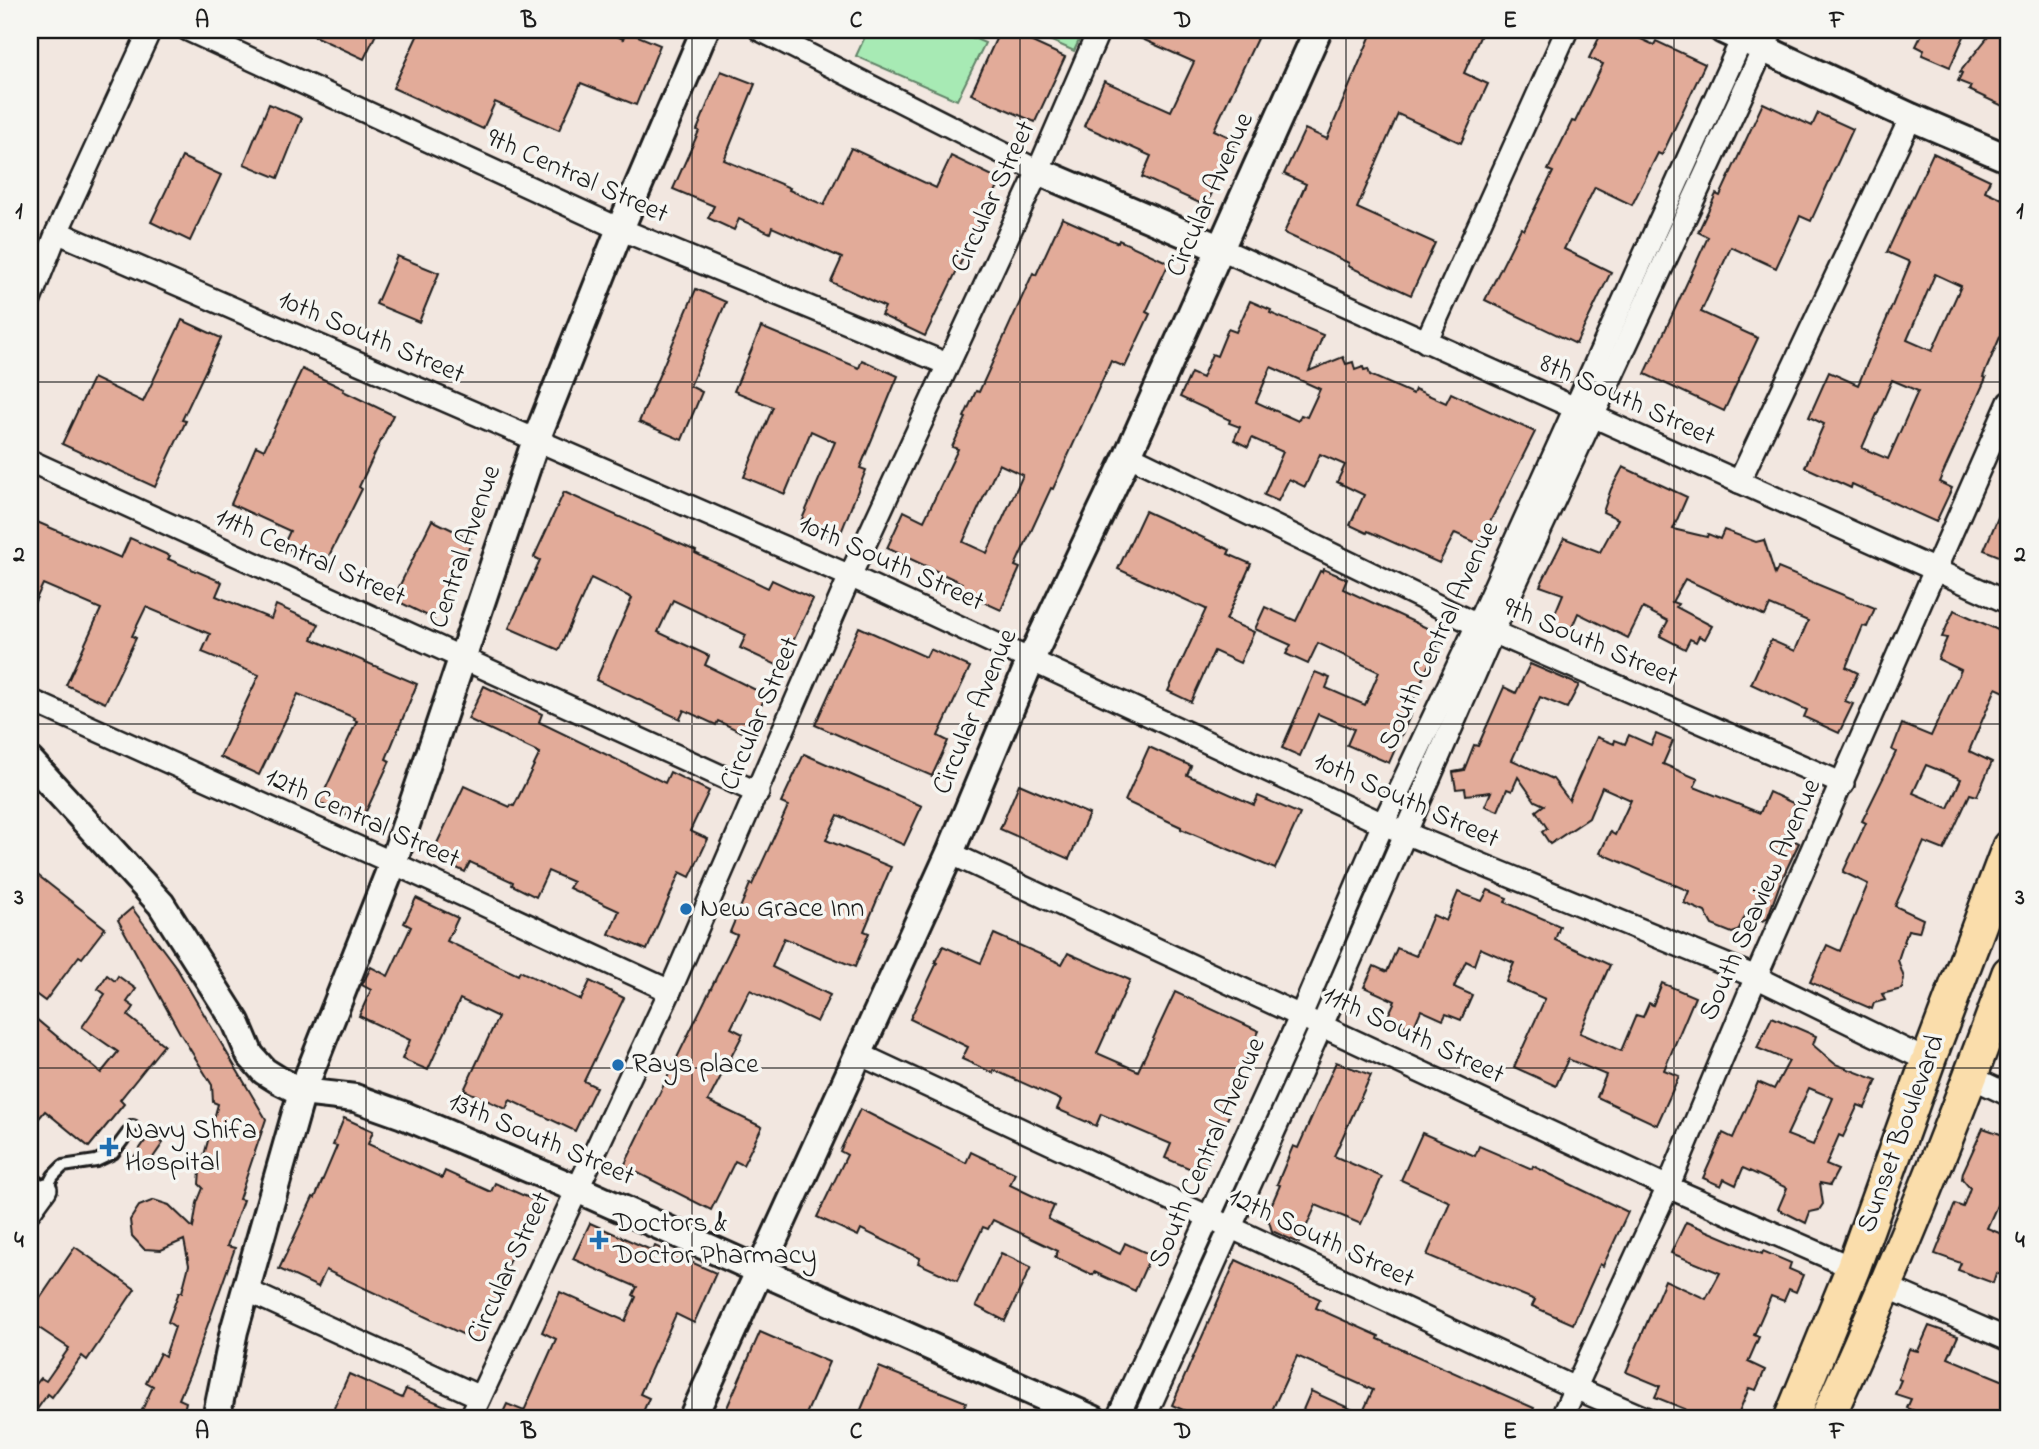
<svg xmlns="http://www.w3.org/2000/svg" width="2039" height="1449" viewBox="0 0 2039 1449" font-family="'Indie Flower',sans-serif">
  <style>
    .green { fill: #a7eab4; stroke: #628368; stroke-width: 2 }
    .building { fill: #e2ab99; stroke: #1c1c1c; stroke-width: 2; fill-rule: evenodd }
    .lines { fill: none; stroke-linecap: round; stroke-linejoin: round }
    .service-casing { stroke: #1c1c1c; stroke-width: 16 }
    .minor-casing { stroke: #1c1c1c; stroke-width: 26 }
    .tertiary-casing { stroke: #1c1c1c; stroke-width: 32 }
    .primary-casing { stroke: #1c1c1c; stroke-width: 38 }
    .service { stroke: #f6f6f2; stroke-width: 10 }
    .minor { stroke: #f6f6f2; stroke-width: 21 }
    .tertiary { stroke: #f6f6f2; stroke-width: 26 }
    .primary { stroke: #faddab; stroke-width: 33 }
    .grid { fill: none; stroke: #1c1c1c; stroke-width: 2; stroke-opacity: 0.55 }
    .poi-dot { fill: #1f6fb2; stroke: #f6f6f2; stroke-width: 2.5 }
    .labels { text-anchor: middle; dominant-baseline: central; stroke-width: 7; stroke-linejoin: round; paint-order: stroke }
    .street-label { font-size: 28px; fill: #1c1c1c; stroke: #f6f6f2 }
    .poi-label { font-size: 28px; fill: #1c1c1c; stroke: #f6f6f2; text-anchor: start }
    .neatline { fill: none; stroke: #1c1c1c; stroke-width: 2.5 }
    .grid-label { font-size: 23px; text-anchor: middle; font-weight: bold; fill: #1c1c1c }
  </style>
  <rect width="100%" height="100%" fill="#f2e7e0"/>
  <filter id="ink" filterUnits="userSpaceOnUse"><feTurbulence type="fractalNoise" baseFrequency=".0143" numOctaves="2"/><feDisplacementMap in="SourceGraphic" scale="14" xChannelSelector="R" yChannelSelector="G"/><feConvolveMatrix kernelMatrix="1 2 1 2 8 2 1 2 1" color-interpolation-filters="sRGB"/></filter>
  <g filter="url(#ink)">
    <g class="green">
      <polygon points="868,30 955,30 985,43 957,100 856,56"/>
      <polygon points="1027,30 1084,30 1074,51"/>
    </g>
    <g class="building">
      <polygon points="301,30 378,30 364,59"/>
      <polygon points="420,30 605,30 623,39 626,31 660,45 636,105 581,83 559,130 495,102 483,129 393,88"/>
      <polygon points="1000,30 1006,30 1065,57 1035,122 971,94"/>
      <polygon points="1122,30 1261,30 1214,130 1236,140 1206,206 1142,177 1151,156 1084,126 1104,81 1171,111 1194,62"/>
      <polygon points="1373,30 1483,30 1464,73 1488,84 1461,143 1398,114 1357,208 1435,243 1411,295 1348,266 1349,263 1284,233 1306,184 1284,174 1305,129 1327,139"/>
      <polygon points="1603,30 1621,30 1654,45 1656,41 1705,64 1662,155 1658,153 1632,205 1595,187 1564,249 1611,272 1576,344 1485,300 1521,228 1524,230 1553,172 1548,170 1572,121 1575,122 1603,64 1589,58"/>
      <polygon points="1924,30 1967,30 1950,67 1922,55 1924,50 1916,46"/>
      <polygon points="1992,32 2009,39 2009,109 1969,90 1971,86 1958,81 1962,73 1960,72"/>
      <polygon points="721,71 755,84 724,160 790,188 789,190 824,205 851,148 936,188 951,156 1001,180 925,336 881,315 885,307 831,282 842,258 772,227 770,233 739,219 734,230 708,218 714,206 673,189 699,131 697,130"/>
      <polygon points="1763,103 1812,126 1818,113 1853,129 1811,221 1800,216 1776,268 1731,247 1701,312 1758,338 1724,411 1645,374 1708,237 1698,232 1716,194 1720,196"/>
      <polygon points="269,104 302,118 278,178 244,164"/>
      <path d="M1933 153 1990 180 1985 191 2009 202V316L1983 377 1986 378 1939 482 1952 488 1936 522 1852 484 1851 488 1805 467 1824 424 1809 417 1829 372 1858 385 1888 316 1910 262 1887 252ZM1935 274 1961 286 1932 351 1907 340ZM1892 380 1918 391 1888 459 1862 448Z"/>
      <polygon points="182,157 221,175 190,241 151,222"/>
      <path d="M1062 218 1118 243 1119 240 1169 263 1146 312 1150 314 1125 367 1111 361 1053 489 1051 488 1015 566 1020 568 1001 610 959 591 962 583 887 548 904 511 924 521 958 449 952 447 966 418 964 417 976 391 979 392 1033 273 1036 275ZM999 464 1023 475 987 553 963 542Z"/>
      <polygon points="397,256 439,273 419,322 376,304"/>
      <polygon points="696,289 726,302 690,386 702,392 682,440 639,422"/>
      <path d="M1250 301 1271 310 1270 313 1323 335 1309 371 1343 357 1346 364 1353 362 1355 370 1363 367 1364 370 1368 369 1370 375 1413 394 1415 389 1446 403 1451 393 1535 432 1479 544 1455 533 1439 563 1368 531 1367 533 1350 525 1364 495 1337 482 1345 465 1320 454 1305 487 1289 479 1278 501 1264 495 1283 452 1252 438 1248 447 1234 440 1240 427 1229 423 1230 420 1180 397 1191 373 1202 378 1212 354 1217 356 1228 329 1236 332ZM1271 367 1320 389 1307 417 1301 415 1298 421 1256 402Z"/>
      <polygon points="182,320 221,338 182,420 186,421 155,487 62,444 93,378 143,402"/>
      <polygon points="761,327 859,368 862,360 898,376 860,468 866,470 838,540 800,524 835,442 811,431 785,494 744,477 773,407 734,391"/>
      <polygon points="302,369 344,389 343,391 393,415 359,487 362,489 324,566 283,546 290,531 231,504 256,446 264,450"/>
      <polygon points="1623,467 1687,497 1673,529 1707,537 1708,534 1720,539 1724,530 1756,542 1764,540 1775,574 1778,568 1875,608 1867,627 1863,626 1846,667 1858,673 1845,701 1853,704 1839,733 1804,717 1807,710 1751,684 1771,640 1795,651 1808,621 1770,605 1765,616 1685,579 1672,602 1678,604 1676,607 1712,626 1705,639 1699,636 1696,642 1690,639 1685,649 1660,636 1668,621 1643,608 1628,638 1578,613 1570,632 1551,623 1563,594 1540,586 1564,538 1600,552 1618,519 1603,512 1611,489"/>
      <polygon points="564,492 696,551 695,553 768,588 772,580 813,599 781,667 740,648 746,635 673,600 658,632 709,656 705,665 766,695 748,735 718,721 716,725 684,710 680,719 596,680 632,598 591,578 559,650 509,628 540,560 534,557"/>
      <polygon points="2009,492 2009,560 1984,550"/>
      <polygon points="1145,511 1230,550 1228,554 1251,564 1226,620 1254,632 1240,663 1214,651 1191,702 1168,691 1206,609 1118,569"/>
      <polygon points="30,519 121,558 130,538 170,556 168,559 222,582 216,596 271,619 276,605 319,624 312,639 417,684 386,759 390,761 361,822 319,803 357,721 354,720 355,718 298,694 259,775 220,757 259,675 202,652 210,634 146,607 132,636 136,638 105,703 66,685 101,609 43,584 30,612"/>
      <polygon points="432,520 473,540 434,619 393,599"/>
      <polygon points="1323,569 1347,579 1343,589 1442,635 1410,707 1413,709 1389,763 1347,745 1354,729 1318,714 1300,756 1282,748 1315,672 1330,678 1326,688 1365,705 1379,672 1318,643 1308,664 1286,654 1291,645 1255,629 1265,607 1296,621 1320,571 1322,572"/>
      <path d="M1954 610 2009 635V694L1996 688 1969 751 1992 762 1977 796 1970 794 1944 850 1924 842 1895 906 1923 919 1919 932 1908 930 1898 960 1904 978 1902 989 1882 994 1885 1000 1874 1003 1872 1009 1810 982 1827 945 1840 951 1868 884 1843 872 1866 823 1862 821 1896 752 1892 750 1902 724 1931 736 1961 670 1938 659 1947 638 1942 637ZM1926 765 1961 779 1948 808 1913 793Z"/>
      <polygon points="859,627 926,657 930,649 970,667 938,736 948,741 932,776 815,725"/>
      <polygon points="1530,664 1579,685 1567,708 1540,697 1512,760 1553,779 1569,800 1597,737 1614,744 1615,740 1625,744 1629,735 1651,745 1656,734 1673,741 1663,764 1698,779 1694,787 1760,813 1769,792 1795,804 1790,816 1792,820 1785,836 1799,843 1781,881 1767,919 1762,921 1746,914 1738,931 1732,933 1712,925 1705,912 1684,903 1689,891 1600,853 1610,832 1615,835 1631,800 1602,787 1589,818 1550,844 1542,832 1547,828 1536,811 1544,805 1535,801 1518,777 1512,791 1507,789 1498,811 1485,806 1491,792 1466,795 1465,788 1456,789 1453,772 1464,770 1474,745 1478,746 1504,687 1516,693"/>
      <polygon points="484,686 542,714 539,722 665,783 670,772 709,791 690,831 708,839 690,877 680,872 647,950 609,934 619,911 569,888 573,882 548,871 536,897 512,885 513,882 470,862 465,872 431,856 464,786 510,807 511,805 514,806 540,753 468,719"/>
      <polygon points="1149,747 1191,766 1187,775 1254,805 1258,796 1300,814 1275,869 1181,829 1181,827 1125,801"/>
      <polygon points="804,754 922,806 904,845 838,815 826,840 891,867 864,931 869,933 855,967 784,938 772,967 830,995 817,1022 750,990 731,1028 743,1034 708,1101 762,1127 743,1165 735,1161 711,1210 624,1166 737,935 730,932 750,884 752,885 788,806 781,803"/>
      <polygon points="1019,784 1089,814 1069,859 1000,829"/>
      <polygon points="35,873 105,928 82,958 79,956 45,1001 30,990 30,881"/>
      <polygon points="1488,890 1507,898 1505,902 1560,926 1555,940 1610,965 1580,1033 1621,1051 1636,1015 1643,1017 1649,1003 1653,1005 1662,983 1695,997 1664,1070 1679,1076 1657,1125 1597,1097 1606,1075 1568,1059 1556,1086 1514,1067 1545,999 1506,982 1514,963 1480,948 1474,965 1466,961 1454,987 1472,995 1461,1020 1446,1014 1443,1020 1421,1010 1413,1029 1387,1018 1395,1001 1364,987 1374,966 1387,972 1397,948 1416,956 1433,915 1446,921 1458,892 1482,901"/>
      <polygon points="416,898 458,918 447,941 518,975 520,971 581,1000 590,981 624,998 584,1081 596,1087 575,1131 510,1100 506,1109 464,1090 498,1017 460,999 428,1070 402,1059 410,1040 359,1016 371,990 362,985 371,967 388,976 411,927 404,923"/>
      <polygon points="132,908 176,967 266,1119 239,1199 243,1200 227,1246 235,1248 193,1366 179,1399 186,1402 182,1419 138,1419 153,1386 146,1382 160,1353 165,1356 175,1327 168,1322 179,1292 182,1292 189,1265 184,1240 161,1250 144,1249 132,1236 130,1220 139,1206 154,1200 169,1205 193,1228 197,1203 203,1188 199,1184 200,1170 218,1104 213,1102 212,1085 180,1033 118,920"/>
      <polygon points="994,934 1062,964 1068,953 1130,980 1097,1053 1138,1071 1175,992 1259,1031 1223,1110 1230,1113 1203,1174 1165,1158 1171,1144 1101,1114 1096,1126 1057,1109 1061,1100 994,1070 993,1073 962,1059 968,1047 910,1019 937,963 935,962 943,946 981,963"/>
      <polygon points="107,975 115,981 118,976 136,989 127,1002 134,1007 128,1016 164,1045 120,1100 124,1104 89,1147 45,1111 30,1129 30,1014 101,1073 118,1052 82,1027 105,994 98,989"/>
      <path d="M1772 1017 1816 1036 1813 1045 1835 1064 1877 1080 1865 1108 1858 1105 1843 1137 1839 1135 1826 1165 1838 1170 1830 1185 1820 1183 1823 1204 1819 1210 1810 1212 1806 1223 1778 1209 1787 1188 1743 1168 1736 1185 1724 1179 1721 1186 1703 1178 1723 1133 1733 1138 1758 1082 1774 1089 1789 1061 1757 1048ZM1809 1088 1833 1098 1813 1145 1787 1135Z"/>
      <polygon points="1336,1062 1371,1075 1334,1156 1382,1177 1361,1224 1316,1205 1299,1243 1272,1231 1267,1215 1280,1185 1277,1184 1293,1146 1298,1148"/>
      <polygon points="860,1109 966,1163 971,1152 1015,1173 1010,1185 1054,1206 1048,1219 1120,1254 1125,1243 1151,1255 1135,1291 1094,1272 1093,1275 1055,1257 1058,1251 993,1220 988,1229 983,1227 957,1281 918,1263 920,1258 861,1229 858,1236 817,1217 847,1155 840,1151"/>
      <polygon points="344,1118 373,1131 368,1144 442,1178 445,1171 491,1192 495,1183 536,1201 497,1288 502,1290 479,1342 326,1270 318,1287 279,1269 313,1197 315,1198 337,1146 333,1145"/>
      <polygon points="1983,1128 2009,1137 2009,1178 1987,1228 2009,1237 2009,1259 2003,1276 1996,1273 1993,1283 1958,1270 1961,1263 1935,1254 1955,1204 1963,1207 1970,1188 1962,1179 1963,1172"/>
      <polygon points="1422,1133 1475,1156 1479,1146 1532,1169 1533,1166 1628,1212 1603,1266 1600,1264 1573,1324 1532,1306 1535,1300 1427,1255 1450,1202 1401,1180"/>
      <polygon points="150,1134 163,1143 145,1169 132,1160"/>
      <polygon points="1686,1222 1762,1254 1763,1251 1791,1263 1789,1269 1803,1275 1796,1292 1789,1289 1784,1301 1771,1296 1754,1335 1759,1337 1748,1362 1765,1370 1756,1390 1749,1388 1736,1419 1700,1419 1683,1413 1685,1409 1655,1397 1660,1386 1626,1372 1665,1280 1706,1299 1720,1273 1671,1253"/>
      <polygon points="590,1223 653,1251 655,1246 716,1273 694,1323 676,1314 640,1394 649,1398 640,1419 500,1419 507,1404 524,1411 556,1339 542,1332 560,1292 625,1321 636,1297 633,1295 637,1287 573,1259"/>
      <polygon points="75,1247 135,1289 87,1360 82,1356 52,1397 48,1394 30,1419 30,1391 41,1378 46,1381 69,1348 30,1322 30,1313"/>
      <polygon points="1001,1253 1031,1267 1005,1321 976,1306"/>
      <polygon points="1236,1260 1320,1299 1316,1308 1379,1336 1378,1339 1534,1408 1529,1419 1299,1419 1311,1391 1362,1414 1373,1390 1297,1356 1268,1419 1203,1419 1172,1405"/>
      <polygon points="1929,1326 1958,1336 1948,1358 2009,1383 2009,1419 1936,1419 1907,1408 1911,1399 1895,1394 1901,1380 1898,1379 1909,1349 1918,1351"/>
      <polygon points="760,1332 829,1362 804,1419 722,1419"/>
      <polygon points="879,1367 966,1402 959,1419 857,1419"/>
      <polygon points="349,1374 402,1398 406,1389 450,1408 445,1419 329,1419"/>
    </g>
    <g class="lines">
      <g class="service-casing">
        <polyline id="service" points="30,1177 46,1189 53,1176 63,1166 96,1161 113,1153 133,1126"/>
      </g>
      <g class="minor-casing">
        <g id="minor">
          <polyline points="188,30 620,229 947,364"/>
          <polyline points="760,30 1038,171"/>
          <polyline points="57,232 850,576 1383,824 1756,977 1928,1061"/>
          <polyline points="1221,249 2009,603"/>
          <polyline points="30,300 57,232 150,30"/>
          <polyline points="1426,342 1567,30"/>
          <polyline points="1128,455 1477,625 1843,784"/>
          <polyline points="30,461 758,793"/>
          <polyline points="1739,482 1911,117"/>
          <polyline points="30,700 393,863 670,991"/>
          <polyline points="950,853 1668,1187 1853,1268"/>
          <polyline points="859,1054 1575,1388 1647,1419"/>
          <polyline points="1971,1077 2009,1095"/>
          <polyline points="30,1211 46,1189"/>
          <polyline points="1887,1287 2009,1340"/>
          <polyline points="246,1290 480,1397"/>
          <polyline points="470,1419 670,991 850,576 1038,171 1099,30"/>
          <polyline points="1117,1419 1301,1015 1383,824 1477,625 1746,30"/>
          <polyline points="1144,1419 1322,1025 1493,632 1772,30"/>
          <polyline points="1561,1419 1668,1187 1756,977 2009,402"/>
        </g>
      </g>
      <g class="tertiary-casing">
        <g id="tertiary">
          <polyline points="1723,30 1911,117 2009,159"/>
          <polyline points="1038,171 1221,249"/>
          <polyline points="30,761 161,904 236,1022 250,1055 264,1071 280,1081 302,1092 355,1098 403,1115 577,1189 1093,1419"/>
          <polyline points="216,1419 234,1331 302,1092 393,863 536,440 620,229 705,30"/>
          <polyline points="692,1419 950,853 1031,659 1128,455 1318,30"/>
        </g>
      </g>
      <g class="primary-casing">
        <g id="primary">
          <polyline points="1791,1419 1853,1268 1928,1061 2009,847"/>
          <path d="M1827 1419C1893 1273 1954 1124 2009 973"/>
        </g>
      </g>
      <use href="#service" class="service"/>
      <use href="#minor" class="minor"/>
      <use href="#tertiary" class="tertiary"/>
      <use href="#primary" class="primary"/>
    </g>
  </g>
  <path class="grid" d="M366 30V1419M692 30V1419M1020 30V1419M1346 30V1419M1674 30V1419M30 382H2009M30 724H2009M30 1068H2009"/>
  <g class="poi-dot">
    <circle cx="686" cy="909" r="7"/>
    <circle cx="618" cy="1065" r="7"/>
    <path d="M105.5 1136.5h7v7h7v7h-7v7h-7v-7h-7v-7h7z"/>
    <path d="M595.5 1229.5h7v7h7v7h-7v7h-7v-7h-7v-7h7z"/>
  </g>
  <g class="labels">
    <g class="street-label">
      <text transform="translate(577 177) rotate(24)">9th Central Street</text>
      <text transform="translate(1211 195) rotate(-66)">Circular Avenue</text>
      <text transform="translate(994 197) rotate(-65)">Circular Street</text>
      <text transform="translate(371 338) rotate(23)">10th South Street</text>
      <text transform="translate(1627 401) rotate(24)">8th South Street</text>
      <text transform="translate(466 547) rotate(-71)">Central Avenue</text>
      <text transform="translate(310 558) rotate(24)">11th Central Street</text>
      <text transform="translate(891 564) rotate(24)">10th South Street</text>
      <text transform="translate(1440 636) rotate(-65)">South Central Avenue</text>
      <text transform="translate(1590 643) rotate(23)">9th South Street</text>
      <text transform="translate(976 712) rotate(-67)">Circular Avenue</text>
      <text transform="translate(761 714) rotate(-67)">Circular Street</text>
      <text transform="translate(1406 801) rotate(24)">10th South Street</text>
      <text transform="translate(362 819) rotate(24)">12th Central Street</text>
      <text transform="translate(1761 900) rotate(-66)">South Seaview Avenue</text>
      <text transform="translate(1413 1036) rotate(25)">11th South Street</text>
      <text transform="translate(1902 1134) rotate(-70)">Sunset Boulevard</text>
      <text transform="translate(541 1140) rotate(23)">13th South Street</text>
      <text transform="translate(1208 1153) rotate(-66)">South Central Avenue</text>
      <text transform="translate(1321 1239) rotate(25)">12th South Street</text>
      <text transform="translate(510 1268) rotate(-65)">Circular Street</text>
    </g>
    <g class="poi-label">
      <text x="700" y="909">New Grace Inn</text>
      <text x="632" y="1065">Rays place</text>
      <text x="125" y="1131">Navy Shifa<tspan x="125" dy="32">Hospital</tspan></text>
      <text x="613" y="1224">Doctors &amp;<tspan x="613" dy="32">Doctor Pharmacy</tspan></text>
    </g>
  </g>
  <rect width="2039" height="1449" fill="none" stroke="#f6f6f2" stroke-width="77"/>
  <rect x="38" y="38" width="1962" height="1372" class="neatline"/>
  <g class="grid-label">
    <text x="202" y="27">A</text>
    <text x="529" y="27">B</text>
    <text x="856" y="27">C</text>
    <text x="1183" y="27">D</text>
    <text x="1510" y="27">E</text>
    <text x="1837" y="27">F</text>
    <text x="19" y="218">1</text>
    <text x="2020" y="218">1</text>
    <text x="19" y="561">2</text>
    <text x="2020" y="561">2</text>
    <text x="19" y="904">3</text>
    <text x="2020" y="904">3</text>
    <text x="19" y="1247">4</text>
    <text x="2020" y="1247">4</text>
    <text x="202" y="1438">A</text>
    <text x="529" y="1438">B</text>
    <text x="856" y="1438">C</text>
    <text x="1183" y="1438">D</text>
    <text x="1510" y="1438">E</text>
    <text x="1837" y="1438">F</text>
  </g>
</svg>
